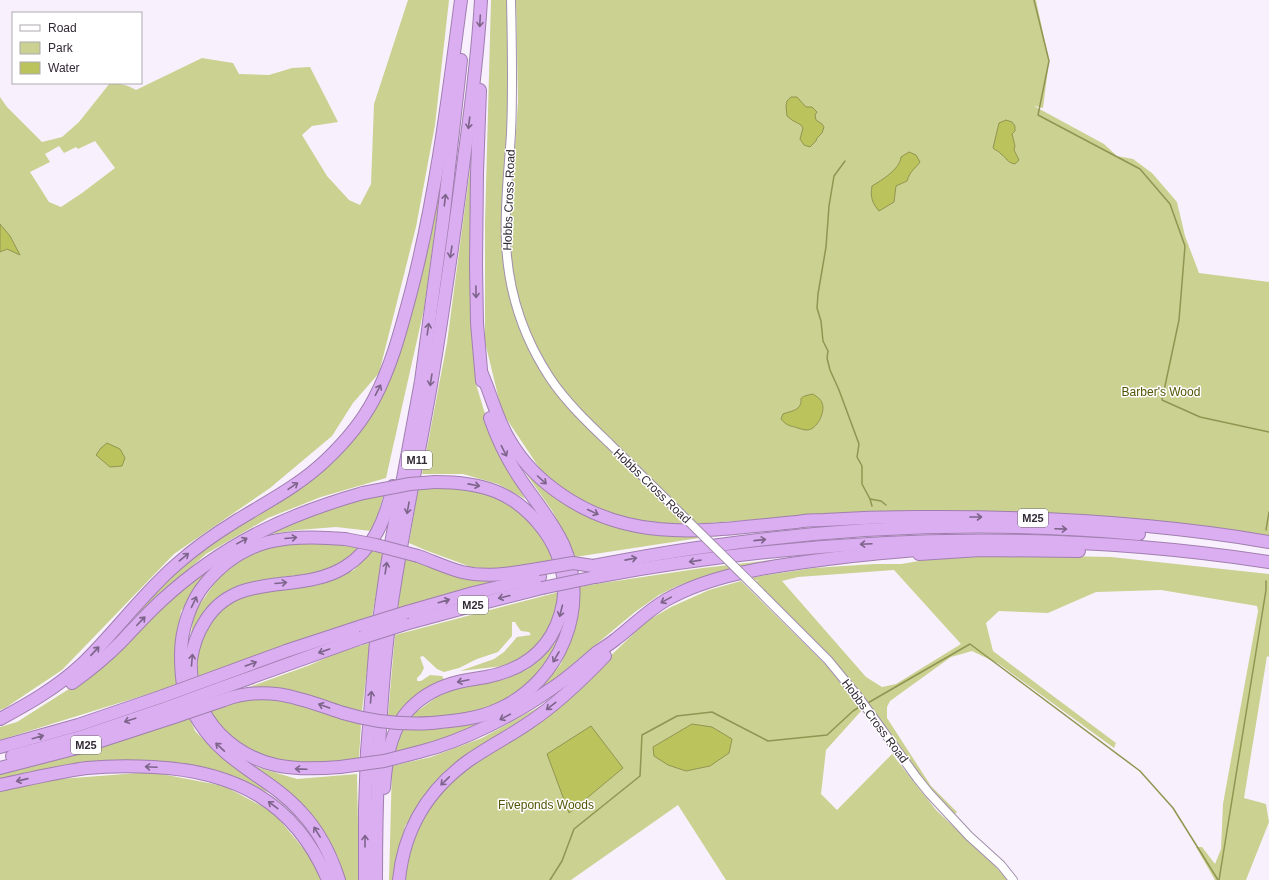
<svg xmlns="http://www.w3.org/2000/svg" width="1269" height="880" viewBox="0 0 1269 880" font-family="Helvetica,sans-serif">
  <style>
    .green { fill: #cad191; fill-rule: evenodd }
    .water { fill: #bbc35d; stroke: #929551 }
    .lines { fill: none; stroke-linecap: round; stroke-linejoin: round }
    .stream { stroke: #929551; stroke-width: 1.5 }
    .minor-casing { stroke: #a28fab; stroke-width: 10 }
    .highway-casing { stroke: #a07faf; stroke-width: 14 }
    .minor { stroke: #fff; stroke-width: 8 }
    .highway { stroke: #dbadf1; stroke-width: 12 }
    .minor-bridge-casing { stroke: #a28fab; stroke-width: 10; stroke-linecap: butt }
    .highway-bridge-casing { stroke: #a07faf; stroke-width: 14; stroke-linecap: butt }
    .minor-bridge { stroke: #fff; stroke-width: 8 }
    .highway-bridge { stroke: #dbadf1; stroke-width: 12 }
    .oneway { stroke: #7d648a }
    .labels { text-anchor: middle; dominant-baseline: central; stroke-width: 3; stroke-linejoin: round; paint-order: stroke }
    .shield { fill: #fff; stroke: #6f6972; stroke-width: 1 }
    .shield-label { font-size: 11px; font-weight: bold; fill: #312935 }
    .street-label { font-size: 12px; fill: #312935; stroke: #fff }
    .park-label { font-size: 12px; fill: #515505; stroke: #fff }
  </style>
  <rect width="100%" height="100%" fill="#f9f0fd"/>
  <g class="green">
    <path d="M408 0H449L435 125 416 227 379 373 353 403 332 436 270 488 174 554 62 670 5 708 0 710V97L7 107 42 142 62 137 79 122 110 83C120 83 127 85 136 90L202 58 233 63 239 74 269 75 292 68 310 67 338 122 312 126 302 135 327 176 349 200 360 205 371 184 374 104ZM95 141 115 168 82 193 61 207 49 202 30 172 50 162 45 154 59 146 64 153 76 147 78 149Z"/>
    <polygon points="491,0 511,0 507,146 511,208 518,101 516,0 1036,0 1049,61 1043,108 1034,106 1104,144 1117,156 1133,159 1152,173 1177,202 1185,236 1199,273 1269,282 1269,538 1191,525 993,511 889,512 774,518 709,523 670,524 630,519 587,505 565,490 540,469 502,412 485,342 485,223"/>
    <polygon points="470,169 473,343 476,384 489,427 500,452 525,499 498,484 463,474 422,474 447,343"/>
    <polygon points="441,185 424,309 386,478 321,497 268,518 206,554 113,636 162,584 197,555 237,526 301,486 369,416 420,277"/>
    <polygon points="525,472 563,502 607,523 638,532 663,534 695,534 699,538 575,557 553,512"/>
    <polygon points="449,486 489,492 518,508 538,531 550,549 554,560 496,569 471,567 425,550 409,543 418,489"/>
    <polygon points="384,493 378,514 371,531 336,527 298,530 262,535 310,514"/>
    <polygon points="299,542 362,545 343,562 334,567 317,573 273,578 239,585 216,599 203,620 187,661 194,613 216,581 238,561 265,545"/>
    <polygon points="375,547 384,550 372,616 197,678 198,652 206,629 228,603 246,595 319,585 354,570"/>
    <path d="M1011 555 1111 557 1269 574V657L1267 656 1244 798 1266 804 1269 822 1246 880H1215L1196 847H1202L1215 864 1221 849 1223 804 1258 611 1257 606 1161 590 1096 592 1048 613 999 611 986 623 993 651 1116 743 1114 748 999 664 972 651 951 657 890 701 887 707V718L931 786 957 812 953 816 937 797 828 656 754 581 760 580H754L753 577 814 568 874 564H901L925 560ZM894 570 961 644 896 684 882 687 866 677 782 581 798 577Z"/>
    <polygon points="405,557 493,580 494,582 398,608"/>
    <polygon points="781,559 703,577 677,586 659,595 635,612 557,677 539,690 561,664 578,616 580,587 596,584 703,568"/>
    <polygon points="217,563 181,611 175,646 175,670 177,685 0,740 0,727 17,722 69,689 145,621"/>
    <polygon points="741,581 827,666 862,710 826,750 821,794 837,810 892,754 936,810 993,864 1008,880 726,880 678,805 571,880 403,880 410,845 425,811 443,787 580,685 647,621 671,607 709,590"/>
    <polygon points="559,592 556,616 540,646 512,665 460,671 494,659 504,652 517,637 531,635 529,632 521,631 518,627 515,622 512,622 512,636 498,652 477,659 459,668 444,672 437,669 423,656 420,657 424,668 421,674 417,678 417,681 421,681 430,675 442,676 445,681 396,717 388,716 395,635"/>
    <polygon points="565,619 558,645 540,673 507,701 473,713 438,718 409,717 437,697 453,690 506,679 528,669 538,661 555,643"/>
    <path d="M370 643 362 711C352 709 342 707 332 704 303 695 280 685 249 687L310 665 339 652Z"/>
    <path d="M263 699C296 702 328 716 361 724L359 758 331 763 284 764 249 752 214 721 209 709 247 700Z"/>
    <polygon points="546,703 467,756 432,787 405,826 392,880 389,880 392,766 431,757 482,738"/>
    <polygon points="189,716 195,731 217,753 272,794 226,775 189,766 0,780 0,771"/>
    <path d="M487 721 446 738 394 753 403 730C431 730 459 728 487 721Z"/>
    <polygon points="253,766 297,779 357,774 359,880 345,880 338,857 313,816 276,783"/>
    <polygon points="151,772 224,786 273,812 317,865 321,880 0,880 0,790 47,780"/>
  </g>
  <g class="water">
    <polygon points="791,97 797,97 806,107 812,107 817,112 815,115 816,120 822,124 824,127 822,133 817,138 816,141 810,147 804,145 800,139 803,128 801,125 792,120 787,116 786,106 787,101"/>
    <path d="M1006 120 1012 122 1015 126V131L1012 134 1015 146 1014 150 1019 160 1015 164C1006 162 1008 159 1001 154 999 151 996 151 993 148L999 123Z"/>
    <path d="M909 152 916 155 920 162C914 170 910 171 907 181L896 186 894 202 879 211C872 203 870 196 872 186 882 180 900 169 901 157Z"/>
    <polygon points="0,224 10,236 20,255 7,249 0,252"/>
    <path d="M813 394C817 397 821 399 822 403 826 411 817 430 807 430 803 430 798 428 795 427 789 426 785 424 781 419L783 414C788 412 795 411 798 408 806 399 793 398 813 394Z"/>
    <polygon points="107,443 120,449 125,458 122,466 110,467 96,455 101,448"/>
    <polygon points="692,724 712,727 732,739 729,753 710,766 686,771 668,765 654,756 653,747"/>
    <polygon points="591,726 623,768 569,813 547,754"/>
  </g>
  <g class="lines">
    <g class="stream">
      <polyline points="1034,0 1049,61 1038,115 1140,169 1170,204 1185,246 1179,320 1162,400 1200,417 1269,432"/>
      <polyline points="845,161 834,176 829,206 826,247 818,294 817,308 821,321 823,341 828,351 827,358 830,370 839,390 859,444 857,457 862,466 862,484 870,499 872,506"/>
      <polyline points="870,499 881,501 886,505"/>
      <polyline points="1266,530 1269,512"/>
      <polyline points="866,704 970,644 1140,771 1173,808 1218,880"/>
      <polyline points="550,880 562,861 574,829 640,776 642,735 677,716 712,712 768,741 827,735 853,711 861,706"/>
      <polyline points="1219,880 1266,590 1266,581"/>
    </g>
    <g class="minor-casing">
      <g id="minor">
        <path d="M511 0C512 44 513 89 511 133 509 168 504 207 506 242 508 290 523 337 550 378 566 402 588 423 609 443 632 466 655 488 678 511"/>
        <polyline points="763,595 828,660 860,699 917,778 929,793 969,836 1001,865 1013,880"/>
      </g>
    </g>
    <g class="highway-casing">
      <g id="highway">
        <polyline points="480,90 477,173 476,265 477,323 482,381"/>
        <path d="M482 374C492 397 497 420 510 441 523 463 541 481 562 495 636 546 714 529 797 522 806 520 815 520 824 520 854 518 885 517 915 517 1034 516 1152 522 1269 542"/>
        <polyline points="919,554 981,550 1079,551"/>
        <path d="M418 556C432 561 447 568 462 572 488 578 513 573 538 569"/>
        <path d="M593 566C635 558 677 550 719 545 856 526 1001 521 1139 534"/>
        <path d="M595 577C817 536 1046 528 1269 562"/>
        <polyline points="407,612 473,593 540,577"/>
        <polyline points="405,624 475,605 542,588"/>
        <polyline points="215,677 286,651 362,626"/>
        <path d="M72 683C89 671 106 657 121 642 134 628 147 614 161 601 222 545 285 515 363 493"/>
        <polyline points="219,689 361,638"/>
        <path d="M224 700C268 684 301 699 343 713"/>
        <path d="M0 719C28 704 56 688 80 666 114 634 141 595 177 564 195 548 215 534 236 521 267 502 300 485 326 460 345 442 362 422 374 399 392 365 401 329 411 292 436 196 448 98 461 0"/>
        <path d="M431 723C454 721 478 719 499 709 561 681 591 606 563 544 552 521 537 503 523 483 509 463 498 441 490 418"/>
        <polyline points="0,747 78,725 163,696"/>
        <path d="M419 752C464 741 516 714 554 687 569 677 582 665 596 653 603 648 610 644 616 639 633 626 647 611 666 600 712 574 768 567 820 560 856 555 892 552 928 549"/>
        <polyline points="12,756 84,736 167,708"/>
        <path d="M340 767C294 771 255 769 220 734 202 715 189 685 191 660 193 646 197 634 204 623 236 568 299 596 345 567 374 549 386 518 393 486"/>
        <polyline points="0,768 85,746 171,718"/>
        <path d="M0 785C29 779 57 772 87 768 109 766 131 766 153 767 235 771 295 802 328 880"/>
        <path d="M384 788C386 757 391 724 416 703 431 690 450 683 468 680 474 679 480 678 486 677 528 669 555 646 563 603 567 577 559 550 543 529 514 491 481 482 435 482"/>
        <path d="M339 880C331 855 319 831 301 812 278 786 248 773 223 750 207 736 192 714 185 693 181 681 181 667 181 654 181 630 190 602 205 584 244 537 288 534 345 539"/>
        <polyline points="365,880 365,809 367,751 376,641 387,565 421,381 443,220 461,60"/>
        <path d="M376 880C376 788 379 700 391 609 402 533 418 459 431 385 444 307 455 229 465 151 472 100 478 51 481 0"/>
        <path d="M399 880C404 829 427 791 468 761 488 747 510 736 530 722 557 704 582 680 605 656"/>
      </g>
    </g>
    <use href="#minor" class="minor"/>
    <use href="#highway" class="highway"/>
    <g class="minor-bridge-casing">
      <polyline id="minor-bridge" points="678,511 763,595"/>
    </g>
    <g class="highway-bridge-casing">
      <g id="highway-bridge">
        <polyline points="363,493 410,484 435,482"/>
        <polyline points="345,539 376,545 418,556"/>
        <polyline points="538,569 573,563 593,566"/>
        <polyline points="542,588 595,577"/>
        <polyline points="362,626 407,612"/>
        <polyline points="361,638 405,624"/>
        <polyline points="163,696 215,677"/>
        <polyline points="167,708 219,689"/>
        <path d="M343 713C373 722 399 725 431 723"/>
        <polyline points="171,718 224,700"/>
        <polyline points="340,767 384,761 419,752"/>
      </g>
    </g>
    <use href="#minor-bridge" class="minor-bridge"/>
    <use href="#highway-bridge" class="highway-bridge"/>
  </g>
  <defs><path id="oneway-shaft" d="M-6 0H5M1.5-3L5.5 0L1.5 3" fill="none" stroke-width="1.6" stroke-linecap="round" stroke-linejoin="round"/></defs>
  <g class="oneway">
    <use href="#oneway-shaft" transform="translate(480 21) rotate(93)"/>
    <use href="#oneway-shaft" transform="translate(469 123) rotate(97)"/>
    <use href="#oneway-shaft" transform="translate(445 200) rotate(-83)"/>
    <use href="#oneway-shaft" transform="translate(451 252) rotate(99)"/>
    <use href="#oneway-shaft" transform="translate(476 292) rotate(89)"/>
    <use href="#oneway-shaft" transform="translate(428 329) rotate(-82)"/>
    <use href="#oneway-shaft" transform="translate(431 380) rotate(99)"/>
    <use href="#oneway-shaft" transform="translate(378 390) rotate(-63)"/>
    <use href="#oneway-shaft" transform="translate(504 451) rotate(63)"/>
    <use href="#oneway-shaft" transform="translate(542 480) rotate(42)"/>
    <use href="#oneway-shaft" transform="translate(474 485) rotate(11)"/>
    <use href="#oneway-shaft" transform="translate(293 486) rotate(-34)"/>
    <use href="#oneway-shaft" transform="translate(408 508) rotate(100)"/>
    <use href="#oneway-shaft" transform="translate(593 512) rotate(25)"/>
    <use href="#oneway-shaft" transform="translate(976 517)"/>
    <use href="#oneway-shaft" transform="translate(1061 529) rotate(2)"/>
    <use href="#oneway-shaft" transform="translate(291 538) rotate(-5)"/>
    <use href="#oneway-shaft" transform="translate(760 540) rotate(-6)"/>
    <use href="#oneway-shaft" transform="translate(242 541) rotate(-29)"/>
    <use href="#oneway-shaft" transform="translate(866 544) rotate(177)"/>
    <use href="#oneway-shaft" transform="translate(184 557) rotate(-39)"/>
    <use href="#oneway-shaft" transform="translate(631 559) rotate(-11)"/>
    <use href="#oneway-shaft" transform="translate(695 561) rotate(172)"/>
    <use href="#oneway-shaft" transform="translate(386 568) rotate(-81)"/>
    <use href="#oneway-shaft" transform="translate(281 583) rotate(-5)"/>
    <use href="#oneway-shaft" transform="translate(504 597) rotate(166)"/>
    <use href="#oneway-shaft" transform="translate(666 600) rotate(151)"/>
    <use href="#oneway-shaft" transform="translate(444 601) rotate(-16)"/>
    <use href="#oneway-shaft" transform="translate(194 602) rotate(-65)"/>
    <use href="#oneway-shaft" transform="translate(561 611) rotate(104)"/>
    <use href="#oneway-shaft" transform="translate(141 621) rotate(-46)"/>
    <use href="#oneway-shaft" transform="translate(95 651) rotate(-47)"/>
    <use href="#oneway-shaft" transform="translate(324 651) rotate(161)"/>
    <use href="#oneway-shaft" transform="translate(556 657) rotate(120)"/>
    <use href="#oneway-shaft" transform="translate(192 660) rotate(-85)"/>
    <use href="#oneway-shaft" transform="translate(251 664) rotate(-20)"/>
    <use href="#oneway-shaft" transform="translate(463 681) rotate(168)"/>
    <use href="#oneway-shaft" transform="translate(371 697) rotate(-85)"/>
    <use href="#oneway-shaft" transform="translate(324 706) rotate(-160)"/>
    <use href="#oneway-shaft" transform="translate(551 706) rotate(142)"/>
    <use href="#oneway-shaft" transform="translate(505 717) rotate(152)"/>
    <use href="#oneway-shaft" transform="translate(130 720) rotate(162)"/>
    <use href="#oneway-shaft" transform="translate(38 737) rotate(-16)"/>
    <use href="#oneway-shaft" transform="translate(220 747) rotate(-137)"/>
    <use href="#oneway-shaft" transform="translate(151 767) rotate(-177)"/>
    <use href="#oneway-shaft" transform="translate(301 769) rotate(-178)"/>
    <use href="#oneway-shaft" transform="translate(22 780) rotate(167)"/>
    <use href="#oneway-shaft" transform="translate(445 781) rotate(136)"/>
    <use href="#oneway-shaft" transform="translate(273 805) rotate(-143)"/>
    <use href="#oneway-shaft" transform="translate(317 832) rotate(-122)"/>
    <use href="#oneway-shaft" transform="translate(365 841) rotate(-90)"/>
  </g>
  <g class="labels">
    <g class="shield">
      <rect x="402" y="451" width="30" height="18" rx="3"/>
      <rect x="1018" y="509" width="30" height="18" rx="3"/>
      <rect x="458" y="596" width="30" height="18" rx="3"/>
      <rect x="71" y="736" width="30" height="18" rx="3"/>
    </g>
    <g class="shield-label">
      <text x="417" y="460">M11</text>
      <text x="1033" y="518">M25</text>
      <text x="473" y="605">M25</text>
      <text x="86" y="745">M25</text>
    </g>
    <g class="street-label">
      <text transform="translate(509 200) rotate(-88)">Hobbs Cross Road</text>
      <text transform="translate(652 486) rotate(44)">Hobbs Cross Road</text>
      <text transform="translate(875 721) rotate(53)">Hobbs Cross Road</text>
    </g>
    <g class="park-label">
      <text x="1161" y="392">Barber's Wood</text>
      <text x="546" y="805">Fiveponds Woods</text>
    </g>
  </g>
  <rect x="12" y="12" width="130" height="72" fill="#ffffff" stroke="#ada9ae"/>
  <rect x="20" y="25" width="20" height="6" fill="#ffffff" stroke="#ada9ae"/>
  <text x="48" y="32" font-size="12" fill="#312935">Road</text>
  <rect x="20" y="42" width="20" height="12" fill="#cad191" stroke="#ada9ae"/>
  <text x="48" y="52" font-size="12" fill="#312935">Park</text>
  <rect x="20" y="62" width="20" height="12" fill="#bbc35d" stroke="#ada9ae"/>
  <text x="48" y="72" font-size="12" fill="#312935">Water</text>
</svg>
